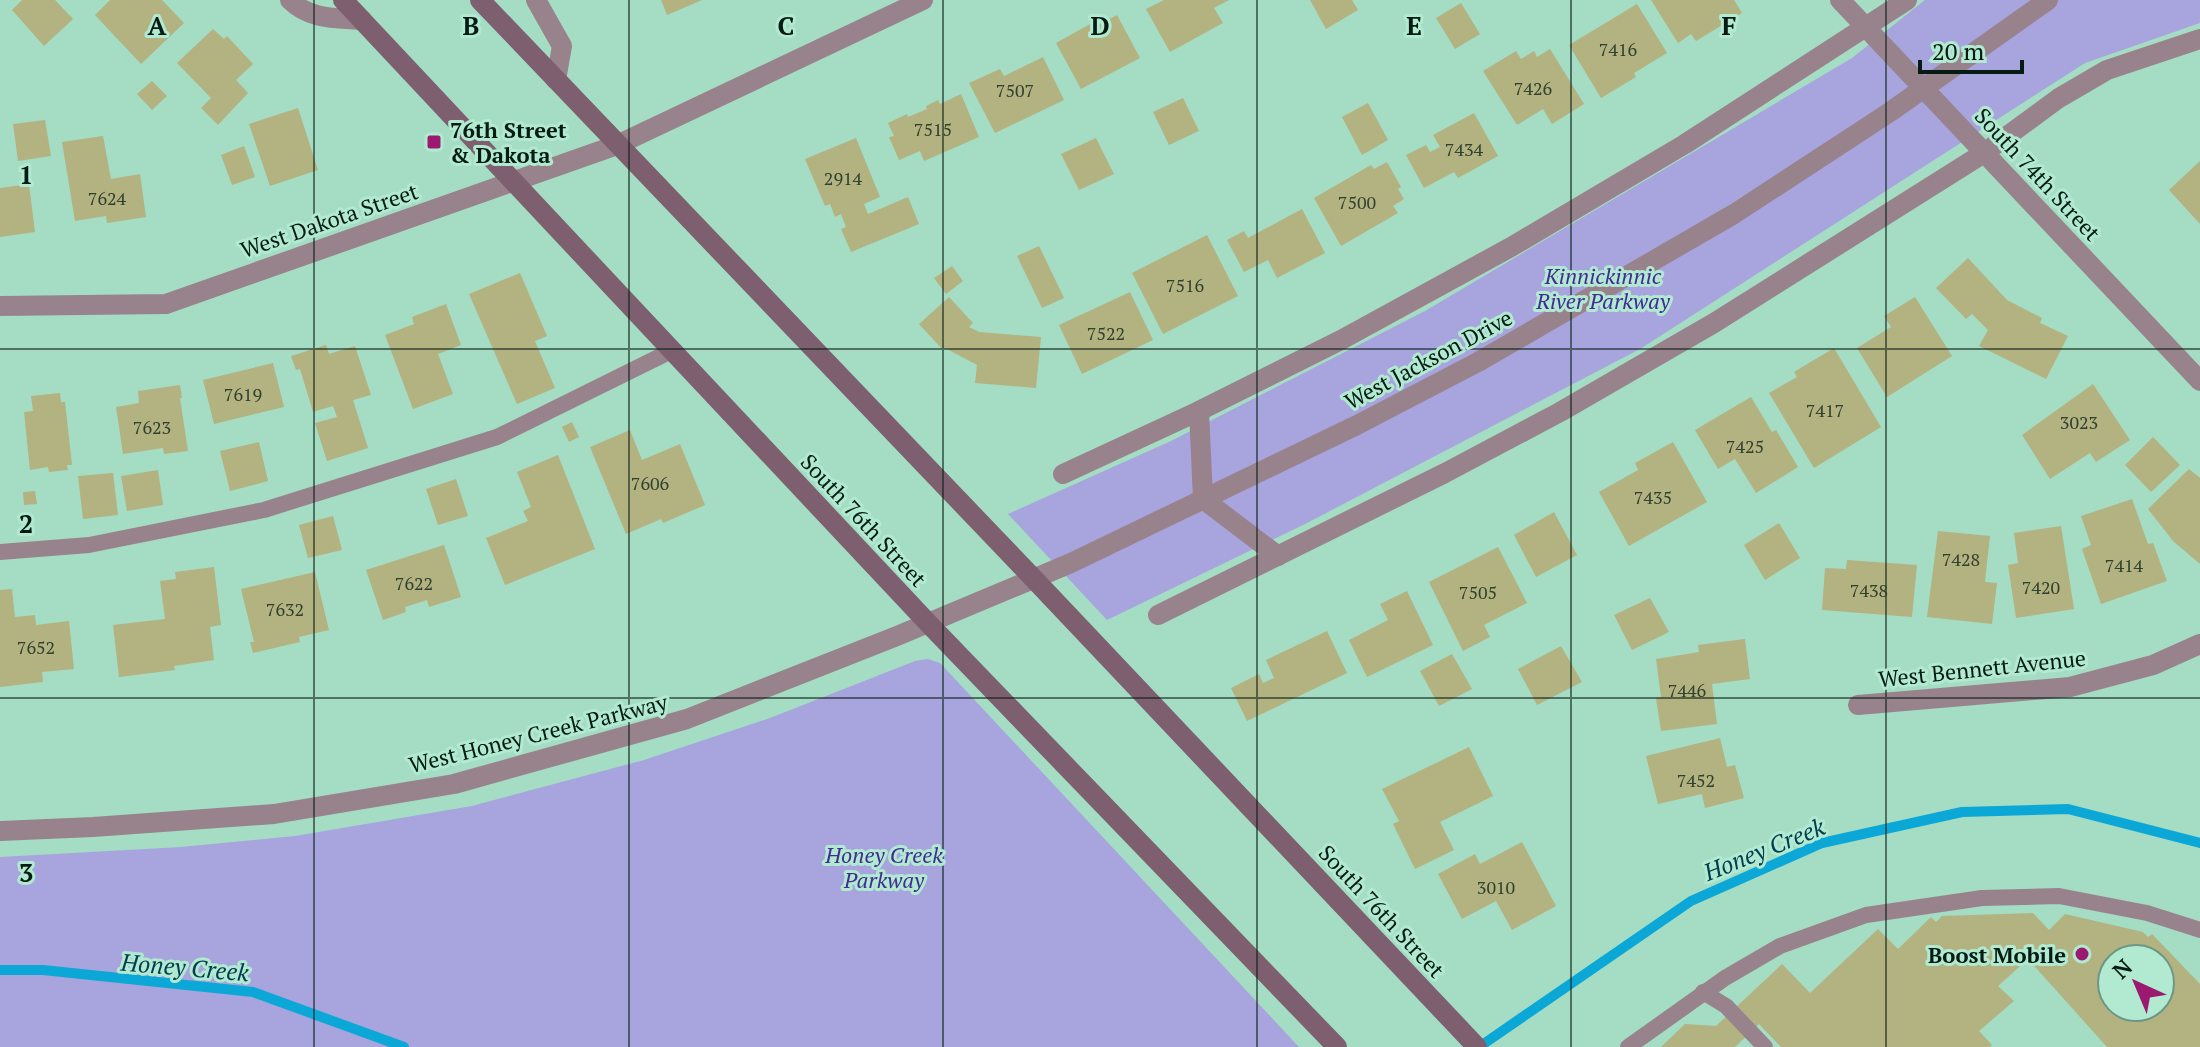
<svg xmlns="http://www.w3.org/2000/svg" width="2200" height="1047" viewBox="0 0 2200 1047" font-family="'PT Serif',serif">
  <style>
    .green { fill: #a7a4de }
    .lines { fill: none; stroke-linecap: round; stroke-linejoin: round }
    .stream { stroke: #0ba8d7; stroke-width: 10 }
    .building { fill: #b3b281; fill-rule: evenodd }
    .service { stroke: #98838d; stroke-width: 16 }
    .minor { stroke: #98838d; stroke-width: 20 }
    .secondary { stroke: #7d5f6f; stroke-width: 20 }
    .grid { fill: none; stroke: #061b13; stroke-width: 2; stroke-opacity: 0.55 }
    .poi-dot { fill: #9b196e; stroke: #b1e9d1; stroke-width: 3 }
    .labels { text-anchor: middle; dominant-baseline: central; stroke-width: 6; stroke-linejoin: round; paint-order: stroke }
    .number-label { font-size: 18px; fill: #31412e }
    .poi-label { font-size: 22px; font-weight: bold; fill: #061b13; stroke: #b1e9d1; text-anchor: start }
    .street-label { font-size: 22px; fill: #061b13; stroke: #b1e9d1 }
    .park-label { font-size: 22px; font-style: italic; fill: #432c93; stroke: #b1e9d1 }
    .water-label { font-size: 24px; font-style: italic; fill: #023d50; stroke: #b1e9d1 }
    .grid-label { font-size: 26px; text-anchor: middle; font-weight: bold; fill: #061b13; stroke: #b1e9d1; stroke-width: 6; stroke-linejoin: round; paint-order: stroke }
  </style>
  <rect width="100%" height="100%" fill="#a5dcc4"/>
  <g class="green">
    <polygon points="1925,0 2200,0 2200,23 2085,63 1640,349 1307,523 1107,620 1008,514 1171,441 1425,311 1852,58"/>
    <polygon points="928,659 940,663 1299,1047 0,1047 0,857 181,847 295,836 472,806 644,760 770,718 915,661"/>
  </g>
  <g class="lines">
    <g class="stream">
      <polyline points="0,970 43,970 253,992 404,1047"/>
      <polyline points="1479,1047 1691,901 1822,843 1962,812 2068,809 2200,843"/>
    </g>
  </g>
  <g class="building">
    <polygon points="22,0 55,0 73,19 44,46 12,10"/>
    <polygon points="110,0 162,0 184,23 141,64 95,15"/>
    <polygon points="661,0 702,0 667,15"/>
    <polygon points="1164,0 1229,0 1214,8 1223,23 1170,52 1146,9"/>
    <polygon points="1310,0 1352,0 1358,10 1326,29"/>
    <polygon points="1651,0 1734,0 1742,13 1696,41 1691,34 1678,43"/>
    <polygon points="1461,3 1480,34 1455,49 1436,18"/>
    <polygon points="1637,4 1667,53 1634,73 1636,77 1601,98 1569,45"/>
    <polygon points="1117,15 1140,58 1081,89 1056,43 1092,23 1094,27"/>
    <polygon points="213,29 224,39 227,36 253,64 236,80 248,93 218,125 201,108 211,98 177,63"/>
    <polygon points="1550,49 1584,104 1552,124 1543,109 1517,125 1483,71 1516,51 1521,59 1534,51 1537,57"/>
    <polygon points="1043,57 1064,100 995,133 969,83 1000,69 1004,76"/>
    <polygon points="152,81 167,96 152,110 137,94"/>
    <polygon points="961,94 979,137 924,161 920,151 899,160 889,137 894,136 888,123 907,114 908,117 927,109 926,106 938,100 940,104"/>
    <polygon points="1183,98 1199,131 1169,145 1153,112"/>
    <polygon points="1368,103 1388,140 1362,155 1342,117"/>
    <polygon points="298,108 318,170 270,186 249,124"/>
    <polygon points="1474,113 1498,156 1458,178 1454,172 1424,188 1406,155 1426,145 1430,152 1440,147 1433,135"/>
    <polygon points="45,120 51,156 18,161 13,124"/>
    <polygon points="103,136 111,179 140,174 146,217 107,223 106,216 75,221 62,142"/>
    <polygon points="856,138 880,197 864,204 868,214 908,197 919,224 851,252 841,229 846,227 841,214 835,217 830,204 825,206 805,159"/>
    <polygon points="1096,138 1114,174 1079,190 1061,154"/>
    <polygon points="244,146 255,177 232,185 221,155"/>
    <polygon points="2200,161 2200,224 2169,190"/>
    <polygon points="1387,162 1401,187 1398,189 1404,199 1393,206 1398,213 1341,246 1314,198 1371,165 1374,169"/>
    <polygon points="29,184 35,232 0,237 0,188"/>
    <polygon points="1302,209 1325,253 1277,278 1268,260 1244,272 1227,240 1244,231 1248,238"/>
    <polygon points="1207,235 1238,296 1163,334 1132,273"/>
    <polygon points="1039,246 1064,298 1042,308 1017,256"/>
    <polygon points="1968,258 2007,300 2042,318 2040,323 2068,336 2046,379 1979,346 1988,330 1972,314 1966,319 1936,288"/>
    <polygon points="952,266 963,281 946,294 934,278"/>
    <polygon points="520,273 547,336 535,341 555,388 517,404 469,294"/>
    <polygon points="1130,292 1153,340 1082,374 1059,325"/>
    <polygon points="949,297 973,323 969,327 979,332 1041,337 1036,388 975,383 977,365 945,348 943,350 919,324"/>
    <polygon points="1915,297 1952,356 1887,397 1857,348 1891,327 1884,316"/>
    <polygon points="446,304 461,345 438,354 453,394 413,409 385,335 414,324 412,317"/>
    <polygon points="326,345 329,354 355,346 371,395 353,400 368,448 327,461 315,423 337,417 333,406 313,412 300,369 296,370 291,356"/>
    <polygon points="1834,348 1881,427 1814,468 1769,393 1797,377 1794,372"/>
    <polygon points="273,363 284,407 214,424 203,380"/>
    <polygon points="2093,384 2130,440 2096,462 2090,453 2050,479 2022,435"/>
    <polygon points="180,385 182,398 180,398 188,451 164,454 163,448 123,454 116,407 139,403 138,391"/>
    <polygon points="60,393 61,402 65,402 72,465 67,465 68,470 49,472 48,467 30,470 24,412 33,411 31,396"/>
    <polygon points="1751,397 1772,432 1776,430 1798,467 1756,493 1735,459 1718,469 1695,430"/>
    <polygon points="572,422 579,437 569,442 562,427"/>
    <polygon points="630,430 642,460 680,444 705,505 663,523 661,519 626,534 590,447"/>
    <polygon points="2153,437 2180,465 2151,492 2125,465"/>
    <polygon points="259,442 268,481 230,491 220,451"/>
    <polygon points="1673,442 1707,502 1629,546 1599,492 1638,470 1635,463"/>
    <polygon points="558,455 595,549 505,585 486,538 528,521 523,511 531,507 517,472"/>
    <polygon points="2189,469 2200,478 2200,564 2173,541 2148,509"/>
    <polygon points="158,470 163,505 127,511 121,476"/>
    <polygon points="113,473 118,515 83,519 78,476"/>
    <polygon points="456,479 468,516 438,525 426,489"/>
    <polygon points="35,491 37,504 24,505 23,492"/>
    <polygon points="2132,499 2148,544 2153,543 2167,581 2101,604 2082,549 2091,545 2081,516"/>
    <polygon points="1554,512 1577,555 1536,577 1514,535"/>
    <polygon points="333,516 342,550 308,558 299,525"/>
    <polygon points="1779,523 1800,558 1765,580 1744,545"/>
    <polygon points="2061,526 2074,609 2016,618 2008,565 2018,563 2014,533"/>
    <polygon points="1938,531 1990,536 1985,582 1997,583 1992,624 1927,617"/>
    <polygon points="444,545 461,597 429,607 427,600 405,607 406,612 383,620 366,570"/>
    <polygon points="1498,547 1527,603 1484,625 1490,637 1463,651 1429,582"/>
    <polygon points="1847,560 1917,565 1912,617 1822,610 1825,568 1846,569"/>
    <polygon points="214,567 221,625 210,627 214,660 174,666 175,670 119,677 113,625 165,619 160,581 176,579 175,572"/>
    <polygon points="315,572 329,630 299,637 300,642 253,653 250,642 254,642 241,589"/>
    <polygon points="12,589 15,617 35,615 36,625 69,621 74,669 42,672 43,682 0,687 0,590"/>
    <polygon points="1407,591 1433,645 1367,677 1349,640 1388,620 1380,604"/>
    <polygon points="1650,598 1669,632 1632,650 1614,615"/>
    <polygon points="1327,631 1347,673 1247,721 1231,688 1259,674 1263,683 1274,678 1266,660"/>
    <polygon points="1745,639 1750,679 1712,684 1717,724 1661,731 1656,698 1661,697 1656,659 1699,652 1698,645"/>
    <polygon points="1561,646 1582,682 1537,705 1518,669"/>
    <polygon points="1452,654 1472,689 1439,706 1420,671"/>
    <polygon points="1720,738 1727,767 1735,765 1744,798 1705,808 1702,794 1658,804 1646,756"/>
    <polygon points="1469,747 1493,796 1440,822 1454,850 1415,869 1393,824 1399,821 1382,789"/>
    <polygon points="1522,842 1556,906 1512,930 1496,901 1462,919 1438,874 1475,854 1480,864"/>
    <path d="M2033 913 2049 930 2065 914 2143 932 2148 937 2152 934 2200 984V1047H2107L2028 959 1998 986 2014 1001 1979 1031 1992 1045 1990 1047H1781L1759 1024 1735 1047H1661L1685 1024 1716 1026 1782 964 1810 993 1878 929 1898 949 1931 917 1936 922 1942 916ZM2112 959H2160V1007H2112Z"/>
  </g>
  <g class="lines">
    <g class="service">
      <polyline points="0,552 89,545 264,510 497,437 673,350"/>
      <polyline points="1703,992 1726,1006 1765,1047"/>
      <polyline points="1628,1047 1725,978 1780,946 1866,915 1982,898 2059,896 2147,913 2200,930"/>
    </g>
    <g class="minor">
      <path d="M290 0C310 20 336 18 362 20"/>
      <polyline points="536,0 562,46 556,80"/>
      <polyline points="1840,0 2200,381"/>
      <polyline points="0,306 166,304 617,145 923,0"/>
      <polyline points="1199,411 1203,499 1278,556"/>
      <polyline points="1063,474 1199,411 1341,340 1511,247 1685,144 1907,0"/>
      <polyline points="1158,615 1445,473 1560,412 1714,323 1984,153 2059,98 2107,70 2200,39"/>
      <polyline points="1858,705 2070,687 2153,665 2200,644"/>
      <polyline points="0,831 93,827 274,814 454,784 687,719 897,636 1071,563 1357,425 1478,362 1734,214 1890,112 2048,0"/>
    </g>
    <g class="secondary">
      <polyline points="343,0 928,623 1337,1047"/>
      <polyline points="480,0 1034,579 1477,1047"/>
    </g>
  </g>
  <path class="grid" d="M314 0V1047M629 0V1047M943 0V1047M1257 0V1047M1571 0V1047M1886 0V1047M0 349H2200M0 698H2200"/>
  <g class="poi-dot">
    <rect x="426" y="134" width="16" height="16" rx="4"/>
    <circle cx="2082" cy="954" r="8"/>
  </g>
  <g class="labels">
    <g class="number-label">
      <text x="1618" y="49">7416</text>
      <text x="1533" y="88">7426</text>
      <text x="1015" y="90">7507</text>
      <text x="933" y="129">7515</text>
      <text x="1464" y="149">7434</text>
      <text x="843" y="178">2914</text>
      <text x="107" y="198">7624</text>
      <text x="1357" y="202">7500</text>
      <text x="1185" y="285">7516</text>
      <text x="1106" y="333">7522</text>
      <text x="243" y="394">7619</text>
      <text x="1825" y="410">7417</text>
      <text x="2079" y="422">3023</text>
      <text x="152" y="427">7623</text>
      <text x="1745" y="446">7425</text>
      <text x="650" y="483">7606</text>
      <text x="1653" y="497">7435</text>
      <text x="1961" y="559">7428</text>
      <text x="2124" y="565">7414</text>
      <text x="414" y="583">7622</text>
      <text x="2041" y="587">7420</text>
      <text x="1869" y="590">7438</text>
      <text x="1478" y="592">7505</text>
      <text x="285" y="609">7632</text>
      <text x="36" y="647">7652</text>
      <text x="1687" y="690">7446</text>
      <text x="1696" y="780">7452</text>
      <text x="1496" y="887">3010</text>
    </g>
    <g class="poi-label">
      <text x="450" y="129">76th Street<tspan x="450" dy="25">&amp; Dakota</tspan></text>
      <text x="2066" y="954" text-anchor="end">Boost Mobile</text>
    </g>
    <g class="street-label">
      <text transform="translate(2038 174) rotate(47)">South 74th Street</text>
      <text transform="translate(329 220) rotate(-19)">West Dakota Street</text>
      <text transform="translate(1428 359) rotate(-28)">West Jackson Drive</text>
      <text transform="translate(864 520) rotate(47)">South 76th Street</text>
      <text transform="translate(1982 668) rotate(-6)">West Bennett Avenue</text>
      <text transform="translate(538 733) rotate(-14)">West Honey Creek Parkway</text>
      <text transform="translate(1382 911) rotate(47)">South 76th Street</text>
    </g>
    <g class="park-label">
      <text x="1603" y="275">Kinnickinnic<tspan x="1603" dy="25">River Parkway</tspan></text>
      <text x="884" y="854">Honey Creek<tspan x="884" dy="25">Parkway</tspan></text>
    </g>
    <g class="water-label">
      <text transform="translate(1764 849) rotate(-22)">Honey Creek</text>
      <text transform="translate(185 967) rotate(5)">Honey Creek</text>
    </g>
  </g>
  <g class="grid-label">
    <text x="157" y="35">A</text>
    <text x="471" y="35">B</text>
    <text x="786" y="35">C</text>
    <text x="1100" y="35">D</text>
    <text x="1414" y="35">E</text>
    <text x="1729" y="35">F</text>
    <text x="26" y="184">1</text>
    <text x="26" y="533">2</text>
    <text x="26" y="882">3</text>
  </g>
  <g transform="translate(2136 983) rotate(316)"><circle r="38" fill="#b1e9d1" stroke="#6d9785" stroke-width="2"/>
  <path d="M0-6L14 30L0 20L-14 30Z" fill="#9b196e"/>
  <text y="-12" font-size="22" font-weight="bold" text-anchor="middle" fill="#061b13">N</text>
  </g>
  <path d="M1920 60v12h102v-12" fill="none" stroke="#061b13" stroke-width="4"/>
  <text x="1932" y="60" font-size="24" fill="#061b13" stroke="#b1e9d1" stroke-width="6" paint-order="stroke">20 m</text>
</svg>
